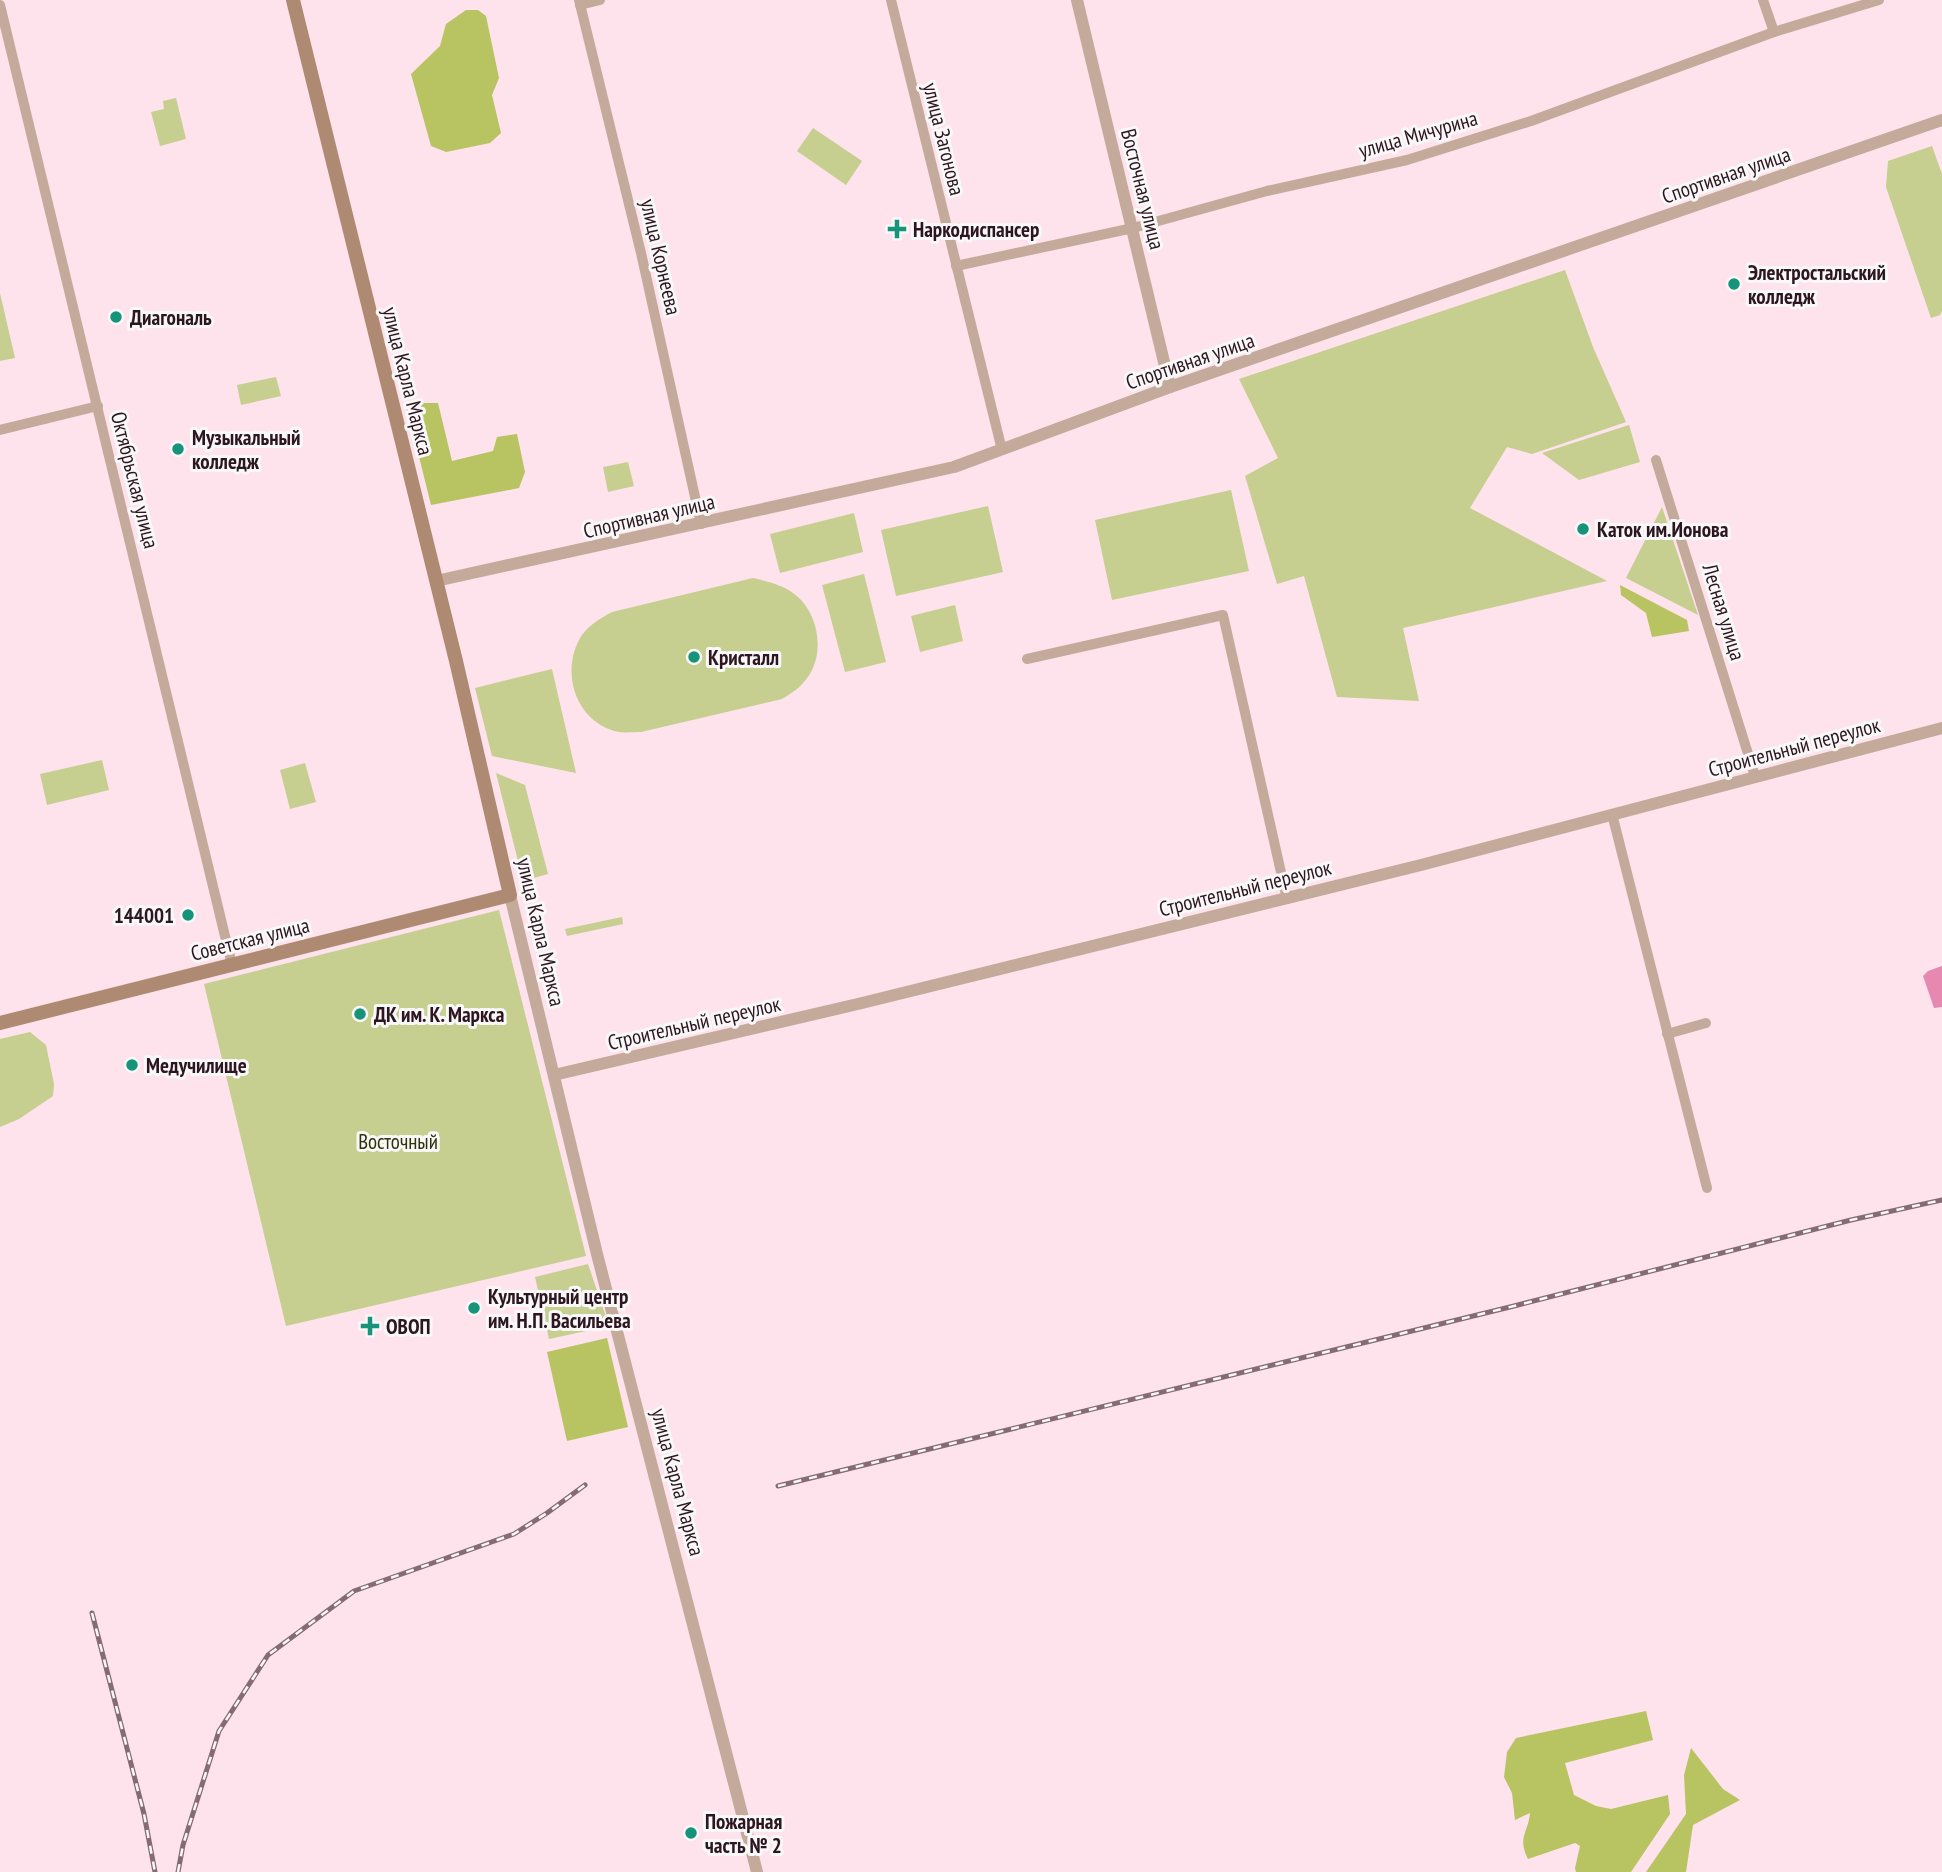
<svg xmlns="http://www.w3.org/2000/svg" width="1942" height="1872" viewBox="0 0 1942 1872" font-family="'PT Sans Narrow',sans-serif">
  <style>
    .green { fill: #c6ce90 }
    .forest { fill: #b8c362 }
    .water { fill: #e688af }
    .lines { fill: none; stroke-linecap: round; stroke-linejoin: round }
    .minor { stroke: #c3aa9a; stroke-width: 10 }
    .tertiary { stroke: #c3aa9a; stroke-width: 12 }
    .secondary { stroke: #af8a73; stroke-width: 14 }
    .rail-casing { stroke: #846b75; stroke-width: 5 }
    .rail { stroke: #f8f8f8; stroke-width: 2.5; stroke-dasharray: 8; stroke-linecap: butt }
    .poi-dot { fill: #17937a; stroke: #f8f8f8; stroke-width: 2.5 }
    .labels { text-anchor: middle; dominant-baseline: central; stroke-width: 6; stroke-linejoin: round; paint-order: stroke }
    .street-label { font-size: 21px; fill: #2d1620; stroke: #f8f8f8 }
    .poi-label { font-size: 21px; font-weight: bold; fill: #2d1620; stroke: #f8f8f8; text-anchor: start }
    .park-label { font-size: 21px; fill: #303309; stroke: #f8f8f8 }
  </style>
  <rect width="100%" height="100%" fill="#fee2ec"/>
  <g class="green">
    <polygon points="176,98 186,139 160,146 151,112 164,109 163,101"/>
    <polygon points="813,128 862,161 846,185 797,151"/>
    <polygon points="1932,146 1942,174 1942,311 1940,315 1931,318 1886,187 1888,161"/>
    <polygon points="1565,270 1593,347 1626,422 1532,454 1507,447 1470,508 1607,581 1403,628 1419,701 1337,697 1304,576 1277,584 1245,476 1278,458 1239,379"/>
    <polygon points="0,293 15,358 0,361"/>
    <polygon points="276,377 281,396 241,405 237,385"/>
    <polygon points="1629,425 1640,462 1579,480 1542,453"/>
    <polygon points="628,462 634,486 608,492 603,467"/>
    <polygon points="1231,490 1249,571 1112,600 1095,520"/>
    <polygon points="988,506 1003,572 896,596 881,530"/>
    <polygon points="1662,507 1698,615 1626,578"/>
    <polygon points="854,513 863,552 780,573 770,534"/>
    <polygon points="864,574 886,662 845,672 822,585"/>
    <path d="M753 578C769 582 785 585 798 597 819 616 825 655 807 678 801 687 792 693 782 699L641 732C634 732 625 733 619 732 575 723 559 670 582 635 589 625 601 618 612 612Z"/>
    <polygon points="955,605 963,641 920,652 911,616"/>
    <polygon points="552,669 576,773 492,756 475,688"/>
    <polygon points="102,760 109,790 47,805 40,774"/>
    <polygon points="305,763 316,802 290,809 280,770"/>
    <polygon points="496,773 525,785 548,874 523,881"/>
    <polygon points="499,910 586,1256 286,1326 204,984"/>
    <polygon points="622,917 623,924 567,936 565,929"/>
    <polygon points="30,1032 46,1045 54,1084 53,1096 19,1119 0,1127 0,1039"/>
    <polygon points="588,1264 609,1326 549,1339 535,1277"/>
  </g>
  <g class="forest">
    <polygon points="466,10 478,10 486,16 499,78 492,95 501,133 490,143 446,152 431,146 411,74 440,46 446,24"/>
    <polygon points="421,403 438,403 452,461 493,451 497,437 517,434 525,472 519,488 431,505 407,408"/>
    <polygon points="1620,585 1687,620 1689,631 1652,637 1646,613 1621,595"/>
    <polygon points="607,1338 628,1427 567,1441 547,1352"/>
    <path d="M1646 1711 1653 1740 1565 1763 1574 1795 1596 1806 1611 1809 1668 1795 1670 1814 1631 1872H1576L1575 1868 1580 1846 1575 1843 1528 1859C1517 1837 1528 1834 1530 1813L1515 1820 1512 1793 1504 1777 1507 1752 1516 1738Z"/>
    <polygon points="1691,1748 1723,1789 1740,1800 1693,1825 1686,1872 1646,1872 1686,1814 1684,1775"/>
  </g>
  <polygon class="water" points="1942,966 1942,1007 1934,1008 1923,976 1928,971"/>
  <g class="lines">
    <g class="minor">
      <polyline points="579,0 641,253 701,524"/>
      <polyline points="891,0 1002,450"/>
      <polyline points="1763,0 1774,32"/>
      <polyline points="0,5 232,965"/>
      <polyline points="580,5 600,0"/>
      <polyline points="956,266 1133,228 1267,191 1407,160 1531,121 1774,32 1879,0"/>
      <polyline points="0,430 98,406"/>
      <polyline points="1656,460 1755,776"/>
      <polyline points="1027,659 1223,615 1287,899"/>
      <polyline points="1612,814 1707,1188"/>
      <polyline points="1667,1034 1706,1023"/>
    </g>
    <g class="tertiary">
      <polyline points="1077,0 1170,387"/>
      <polyline points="436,581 954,467 1170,387 1942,120"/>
      <polyline points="510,895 597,1254 757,1872"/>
      <polyline points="554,1075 862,1003 1421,865 1942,728"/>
    </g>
    <polyline class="secondary" points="0,1023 510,895 456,661 293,0"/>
    <g class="rail-casing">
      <g id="rail">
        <polyline points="778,1486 1514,1306 1851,1220 1942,1200"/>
        <polyline points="92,1613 144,1814 155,1872"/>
        <polyline points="178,1872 183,1845 219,1731 268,1655 354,1591 514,1534 547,1513 585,1485"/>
      </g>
    </g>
    <use href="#rail" class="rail"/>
  </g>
  <g class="poi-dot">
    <path d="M893.5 218.5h7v7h7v7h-7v7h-7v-7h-7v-7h7z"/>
    <circle cx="1734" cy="284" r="7"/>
    <circle cx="116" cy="317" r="7"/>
    <circle cx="178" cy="449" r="7"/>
    <circle cx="1583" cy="529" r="7"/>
    <circle cx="694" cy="657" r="7"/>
    <circle cx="188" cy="915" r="7"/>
    <circle cx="360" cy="1014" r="7"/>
    <circle cx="132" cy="1065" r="7"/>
    <circle cx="474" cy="1308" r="7"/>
    <path d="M366.5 1315.5h7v7h7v7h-7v7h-7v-7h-7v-7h7z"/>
    <circle cx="691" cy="1833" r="7"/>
  </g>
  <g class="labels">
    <g class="street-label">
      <text transform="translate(1418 134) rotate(-16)">улица Мичурина</text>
      <text transform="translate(944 139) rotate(76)">улица Загонова</text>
      <text transform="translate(1726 175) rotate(-19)">Спортивная улица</text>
      <text transform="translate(1143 189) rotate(76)">Восточная улица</text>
      <text transform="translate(661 257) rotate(77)">улица Корнеева</text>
      <text transform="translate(1190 361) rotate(-19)">Спортивная улица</text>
      <text transform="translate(408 381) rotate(76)">улица Карла Маркса</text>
      <text transform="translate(135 480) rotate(76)">Октябрьская улица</text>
      <text transform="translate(649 516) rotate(-13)">Спортивная улица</text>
      <text transform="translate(1724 612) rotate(73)">Лесная улица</text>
      <text transform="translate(1794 747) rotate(-15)">Строительный переулок</text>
      <text transform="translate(1245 888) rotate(-14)">Строительный переулок</text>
      <text transform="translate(541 932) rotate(77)">улица Карла Маркса</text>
      <text transform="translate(250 939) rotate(-14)">Советская улица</text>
      <text transform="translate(694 1023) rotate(-13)">Строительный переулок</text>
      <text transform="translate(678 1482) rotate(75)">улица Карла Маркса</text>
    </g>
    <g class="poi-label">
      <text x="913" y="229">Наркодиспансер</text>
      <text x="1748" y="272">Электростальский<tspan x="1748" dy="24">колледж</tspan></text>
      <text x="130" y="317">Диагональ</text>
      <text x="192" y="437">Музыкальный<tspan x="192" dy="24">колледж</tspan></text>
      <text x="1597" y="529">Каток им.Ионова</text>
      <text x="708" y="657">Кристалл</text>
      <text x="174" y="915" text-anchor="end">144001</text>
      <text x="374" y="1014">ДК им. К. Маркса</text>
      <text x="146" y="1065">Медучилище</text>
      <text x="488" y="1296">Культурный центр<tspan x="488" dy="24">им. Н.П. Васильева</tspan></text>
      <text x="386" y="1326">ОВОП</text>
      <text x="705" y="1821">Пожарная<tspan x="705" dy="24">часть № 2</tspan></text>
    </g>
    <g class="park-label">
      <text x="398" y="1141">Восточный</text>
    </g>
  </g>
</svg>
